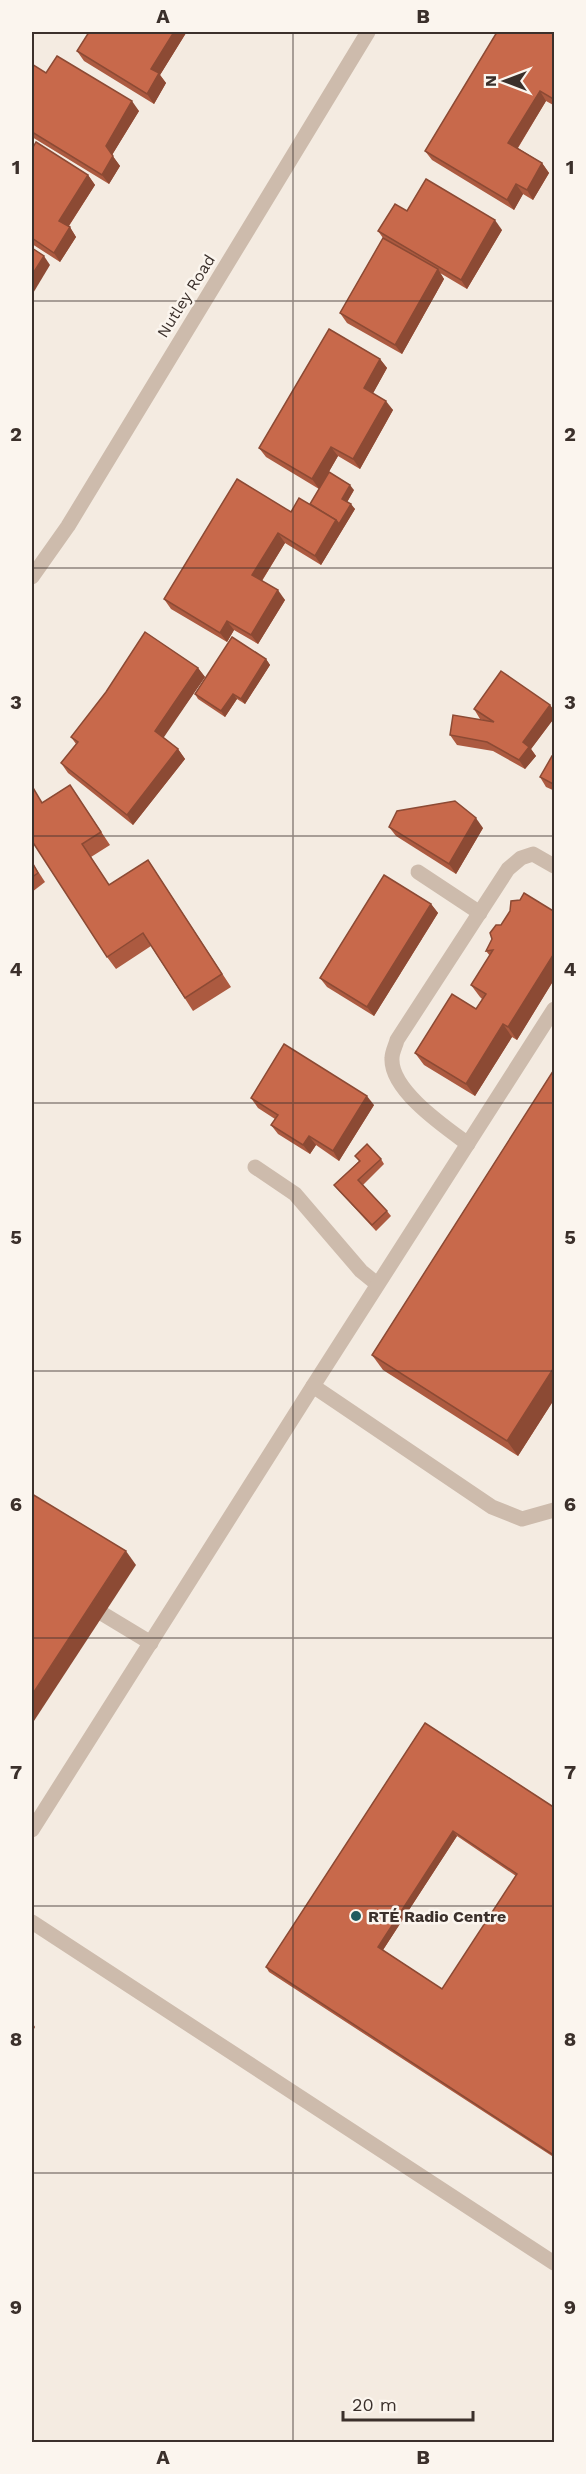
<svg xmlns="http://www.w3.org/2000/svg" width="586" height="2474" viewBox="0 0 586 2474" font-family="'Work Sans',sans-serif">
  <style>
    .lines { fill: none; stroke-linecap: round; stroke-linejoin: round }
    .lane { stroke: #cdbbac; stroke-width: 15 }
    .street { stroke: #cdbbac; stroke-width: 15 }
    .wall { fill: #ac5a40; fill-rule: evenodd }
    .shaded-wall { fill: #8c4a34 }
    .building { fill: #c8694b; stroke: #8c4a34; stroke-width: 1.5; fill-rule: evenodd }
    .grid { fill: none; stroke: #3b302b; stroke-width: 1.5; stroke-opacity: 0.55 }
    .poi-dot { fill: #1f5a5e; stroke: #fbf5ee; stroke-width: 2 }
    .labels { text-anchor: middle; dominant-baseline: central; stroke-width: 5; stroke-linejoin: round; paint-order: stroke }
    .street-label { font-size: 16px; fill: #3b302b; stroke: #fbf5ee }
    .poi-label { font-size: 16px; font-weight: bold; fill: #3b302b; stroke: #fbf5ee; text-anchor: start }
    .neatline { fill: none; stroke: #3b302b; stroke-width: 2 }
    .grid-label { font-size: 20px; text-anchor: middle; font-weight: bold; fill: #3b302b }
  </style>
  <rect width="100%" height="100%" fill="#f4ebe1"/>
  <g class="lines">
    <g class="lane">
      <polyline points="418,872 480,913"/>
      <path d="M468 1144C445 1127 390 1090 392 1058 392 1052 396 1045 397 1040L508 869 521 858 533 854 554 866"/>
      <polyline points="255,1167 295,1194 361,1271 377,1284"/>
      <polyline points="313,1386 554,1009"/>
      <polyline points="103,1614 151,1643"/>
      <polyline points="32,1830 313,1386 492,1507 522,1519 554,1510"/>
      <polyline points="32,1922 554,2263"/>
    </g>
    <polyline class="street" points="32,577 68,526 368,32"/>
  </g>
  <g class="wall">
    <polygon points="89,32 185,32 186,33 160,75 166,83 154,104 84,61 77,51"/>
    <polygon points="555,32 555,106 546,101 518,148 542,163 549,173 533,200 523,194 514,210 432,160 425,151"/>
    <polygon points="32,64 46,73 139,111 112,155 120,166 109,184 32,137"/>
    <polygon points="32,149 88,175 95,185 69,226 76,237 60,262 32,244"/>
    <polygon points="407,211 502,230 467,289 440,273 444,279 402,354 347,323 340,313 383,238 378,231"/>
    <polygon points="380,359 387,368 373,393 393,410 360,469 338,456 319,489 266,457 259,448"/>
    <polygon points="354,490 347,502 355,509 321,565 285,543 262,581 285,600 258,644 234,630 227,642 171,609 164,599 291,512 310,504"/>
    <polygon points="266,659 270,665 245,704 237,699 225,717 198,699 195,694"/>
    <polygon points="198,668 205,677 163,737 178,749 185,759 133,825 68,773 61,763 76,744 71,737"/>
    <polygon points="550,705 555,712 555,717 531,749 536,756 525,769 493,751 457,745 450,735 483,720 480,719 474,709"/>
    <polygon points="555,757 555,791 546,787 540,777"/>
    <polygon points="70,785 110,845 91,857 109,885 148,860 231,987 193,1011 151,946 116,969 107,957 43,802"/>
    <polygon points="389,827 483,828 456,874 396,836"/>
    <polygon points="32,862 45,882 32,892"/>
    <polygon points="431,904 438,913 374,1016 327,987 320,978"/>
    <polygon points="555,912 555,978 517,1040 512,1037 475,1096 424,1065 415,1053 476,1009 482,999 480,997 471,985 490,956 486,951 501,925"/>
    <polygon points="555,1068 555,1398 518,1456 383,1370 372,1355"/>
    <polygon points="251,1098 374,1105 339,1161 316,1145 310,1154 278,1134 271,1125 275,1119 258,1108"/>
    <polygon points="355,1156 381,1159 384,1164 363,1185 387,1211 391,1216 376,1231 338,1190 334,1185 359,1161"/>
    <path d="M425 1723 555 1808V2158L269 1972 266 1967ZM457 1836 516 1876 442 1989 383 1950Z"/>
  </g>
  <g class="shaded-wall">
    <polygon points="174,32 185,32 186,33 160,75 166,83 154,104 147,94 151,69"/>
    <polygon points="540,91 546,101 515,152 508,143"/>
    <polygon points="132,101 139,111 112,155 120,166 109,184 102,175 106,146"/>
    <polygon points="542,163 549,173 533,200 527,190"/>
    <polygon points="88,175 95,185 66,230 59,221"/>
    <polygon points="516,184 523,194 514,210 507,200"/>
    <polygon points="495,220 502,230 467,289 461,280"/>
    <polygon points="70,227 76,237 60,262 54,253"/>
    <polygon points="44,256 50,265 32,295 32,275"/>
    <polygon points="438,269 444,279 402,354 395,345"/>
    <polygon points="380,359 387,368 371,397 364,388"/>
    <polygon points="386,401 393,410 360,469 353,459"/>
    <polygon points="331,447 338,456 319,489 312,479"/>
    <polygon points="350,485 354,490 346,504 342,499"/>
    <polygon points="351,504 355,509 321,565 315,556 336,520"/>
    <polygon points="278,533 285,543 259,585 252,575"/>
    <polygon points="278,590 285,600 258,644 251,635"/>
    <polygon points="227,621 234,630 227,642 220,633"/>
    <polygon points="266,659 270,665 245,704 241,699"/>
    <polygon points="198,668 205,677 162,740 155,731"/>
    <polygon points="233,694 237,699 225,717 221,711"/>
    <polygon points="550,705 555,712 555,717 531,749 536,756 525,769 519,760 523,742"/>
    <polygon points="178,749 185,759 133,825 127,815"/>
    <polygon points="476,818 483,828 456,874 449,864"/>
    <polygon points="431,904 438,913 374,1016 367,1007"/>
    <polygon points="555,952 555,978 517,1040 508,1027"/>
    <polygon points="503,1024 512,1037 475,1096 466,1084"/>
    <polygon points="367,1096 374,1105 339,1161 333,1151"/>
    <polygon points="309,1136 316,1145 310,1154 303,1145"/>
    <polygon points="555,1366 555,1398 518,1456 507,1441"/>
    <polygon points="126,1551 136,1565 32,1724 32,1695"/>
    <polygon points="453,1831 457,1836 381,1953 378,1947"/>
    <polygon points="32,2022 35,2027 32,2033"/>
  </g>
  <g class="building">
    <polygon points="89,32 174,32 151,69 159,73 147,94 77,51"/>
    <polygon points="497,32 555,32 555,100 540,91 508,143 542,163 527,190 516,184 507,200 425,151"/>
    <polygon points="57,56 132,101 106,146 113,156 102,175 32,132 32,64 46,73"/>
    <polygon points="36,142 88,175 59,221 70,227 54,253 32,238 32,149"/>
    <polygon points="426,179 495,220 461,280 378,231 395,204 407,211"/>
    <polygon points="383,238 438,269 395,345 340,313"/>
    <polygon points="32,248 44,256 32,275"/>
    <polygon points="329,329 380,359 364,388 386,401 353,459 331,447 312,479 259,448"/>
    <polygon points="329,472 350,485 342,499 351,504 339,524 336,520 310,504"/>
    <polygon points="237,479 291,512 299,498 336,520 315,556 278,533 252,575 278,590 251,635 227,621 220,633 164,599"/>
    <polygon points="145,632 198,668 155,731 178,749 127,815 61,763 78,742 71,737 106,692"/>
    <polygon points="232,637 266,659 241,699 233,694 221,711 195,694"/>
    <polygon points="501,671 550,705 523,742 529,747 519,760 487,742 450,735 453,715 494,722 474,709"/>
    <polygon points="552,756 555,757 555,785 540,777"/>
    <polygon points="70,785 101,832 82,844 109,885 148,860 222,974 185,998 143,933 107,957 32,841 32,786 42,803"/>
    <polygon points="455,801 476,818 449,864 389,827 397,811"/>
    <polygon points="32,862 38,873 32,877"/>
    <polygon points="384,875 431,904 367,1007 320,978"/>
    <polygon points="524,893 555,912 555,952 508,1027 503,1024 466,1084 415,1053 452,994 476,1009 486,994 471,985 493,950 486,951 492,939 490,933 496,925 501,925 510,911 511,901 520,900"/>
    <polygon points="284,1044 367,1096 333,1151 309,1136 303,1145 271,1125 278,1115 251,1098"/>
    <polygon points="555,1068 555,1366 507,1441 372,1355"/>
    <polygon points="367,1144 381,1159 358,1180 387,1211 372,1225 334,1185 360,1161 355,1156"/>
    <polygon points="32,1494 126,1551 32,1695"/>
    <path d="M425 1723 555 1808V2156L266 1967ZM453 1831 517 1874 442 1989 378 1947Z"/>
  </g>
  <path class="grid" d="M293 32V2442M32 301H554M32 568H554M32 836H554M32 1103H554M32 1371H554M32 1638H554M32 1906H554M32 2173H554"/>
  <circle class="poi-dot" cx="356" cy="1916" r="6"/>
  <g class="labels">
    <g class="street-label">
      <text transform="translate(186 296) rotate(-58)">Nutley Road</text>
    </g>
    <g class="poi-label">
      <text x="368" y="1916">RTÉ Radio Centre</text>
    </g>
  </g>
  <rect width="586" height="2474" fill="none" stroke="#fbf5ee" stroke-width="66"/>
  <g transform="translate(505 81) rotate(270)" stroke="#fbf5ee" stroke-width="4.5" paint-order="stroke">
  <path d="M0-4.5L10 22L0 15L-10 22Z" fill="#3b302b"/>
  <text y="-9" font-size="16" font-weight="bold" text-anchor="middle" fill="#3b302b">N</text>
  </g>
  <path d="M343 2411v9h130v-9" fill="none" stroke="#3b302b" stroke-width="3"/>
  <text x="352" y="2411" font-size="18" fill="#3b302b" stroke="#fbf5ee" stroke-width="4.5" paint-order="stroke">20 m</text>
  <rect x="33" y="33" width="520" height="2408" class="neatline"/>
  <g class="grid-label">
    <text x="163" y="23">A</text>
    <text x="423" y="23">B</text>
    <text x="16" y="174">1</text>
    <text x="570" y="174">1</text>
    <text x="16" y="441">2</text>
    <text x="570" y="441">2</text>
    <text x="16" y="709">3</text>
    <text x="570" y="709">3</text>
    <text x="16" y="976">4</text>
    <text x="570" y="976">4</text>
    <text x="16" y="1244">5</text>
    <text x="570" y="1244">5</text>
    <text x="16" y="1511">6</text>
    <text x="570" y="1511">6</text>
    <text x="16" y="1779">7</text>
    <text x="570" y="1779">7</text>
    <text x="16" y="2046">8</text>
    <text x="570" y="2046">8</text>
    <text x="16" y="2314">9</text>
    <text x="570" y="2314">9</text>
    <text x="163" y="2464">A</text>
    <text x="423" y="2464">B</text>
  </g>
</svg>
